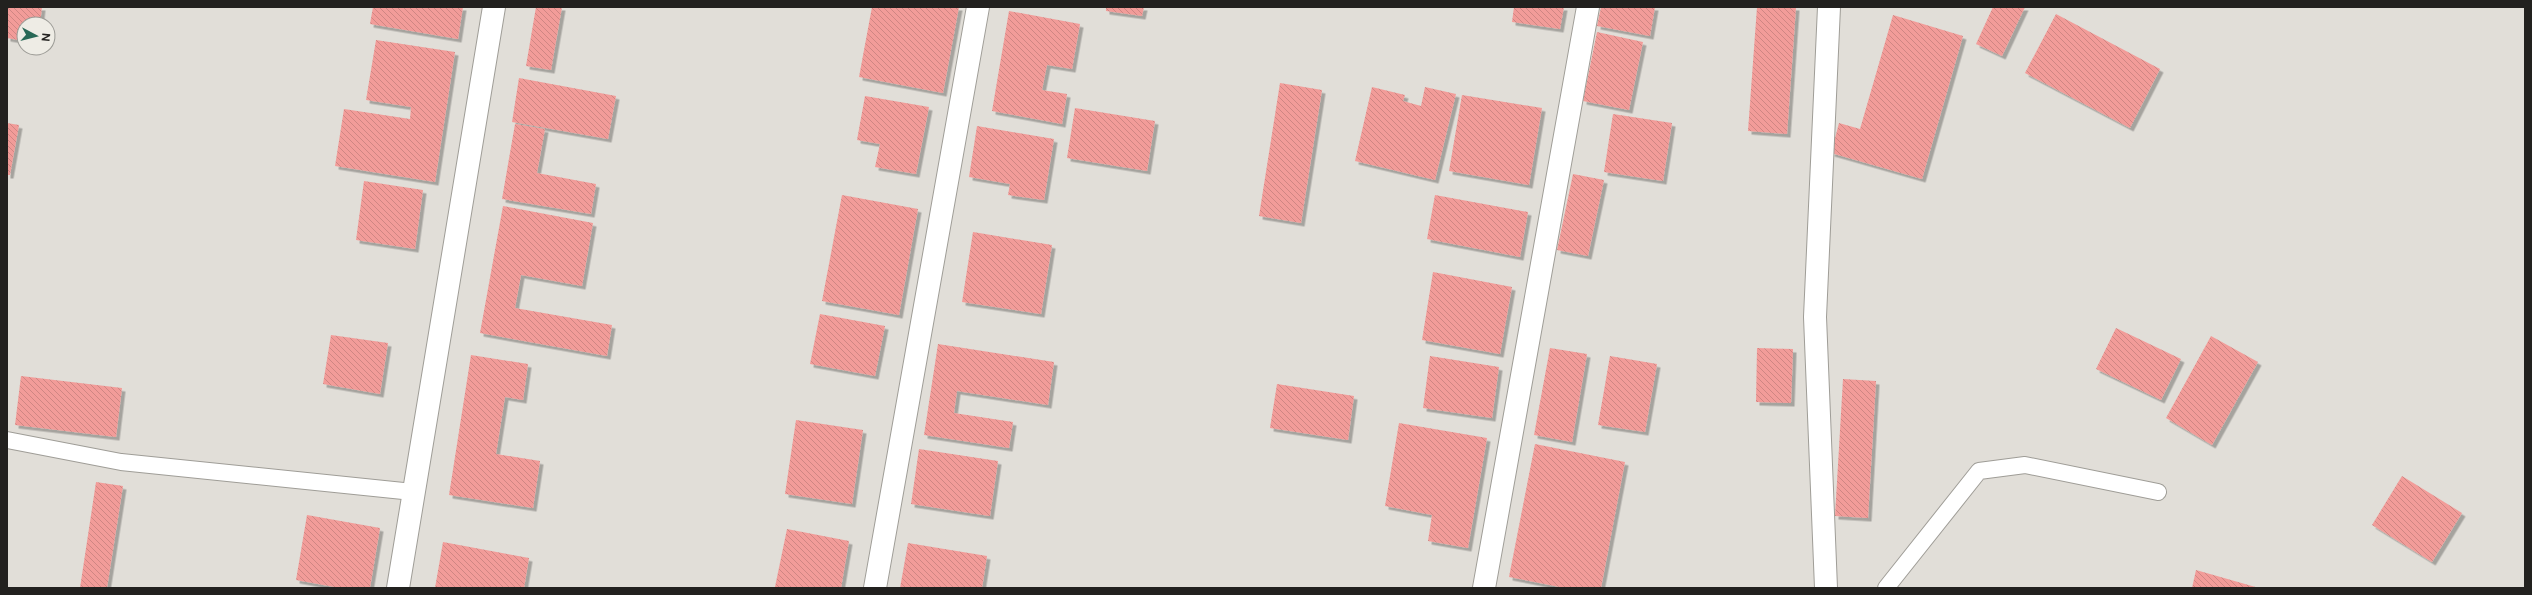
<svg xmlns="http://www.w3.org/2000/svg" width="2532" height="595" viewBox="0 0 2532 595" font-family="'Public Sans',sans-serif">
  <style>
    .building { fill: url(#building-back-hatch); filter: url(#shadow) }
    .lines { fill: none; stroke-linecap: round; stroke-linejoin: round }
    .service-casing { stroke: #9f9d97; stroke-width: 18 }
    .minor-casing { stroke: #9f9d97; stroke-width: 24 }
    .service { stroke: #fff; stroke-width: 16 }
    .minor { stroke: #fff; stroke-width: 22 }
  </style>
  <defs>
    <pattern id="building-back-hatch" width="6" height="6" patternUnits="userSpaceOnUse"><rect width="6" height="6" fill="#f29c99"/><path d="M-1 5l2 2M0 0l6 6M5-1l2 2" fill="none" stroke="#cf8683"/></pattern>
    <filter id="shadow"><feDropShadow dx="3.5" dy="3.5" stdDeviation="0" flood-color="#0004"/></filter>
  </defs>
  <rect width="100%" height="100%" fill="#e1ded8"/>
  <g class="building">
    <polygon points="7,7 42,7 40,24 24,24 24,41 7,38"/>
    <polygon points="373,7 463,7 458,39 370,24"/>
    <polygon points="536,7 562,7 551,70 526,66"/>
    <polygon points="872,7 959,7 943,93 859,77"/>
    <polygon points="1106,7 1144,7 1142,16 1106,11"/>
    <polygon points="1514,7 1564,7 1560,29 1512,22"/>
    <polygon points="1601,7 1655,7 1650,36 1597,26"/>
    <polygon points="1757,7 1796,7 1787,134 1748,131"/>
    <polygon points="1993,7 2025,7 2002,56 1976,44"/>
    <polygon points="1009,11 1080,24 1072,69 1047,65 1042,90 1067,94 1062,124 992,111"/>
    <polygon points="2056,14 2160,69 2130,128 2025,73"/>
    <polygon points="1893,15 1963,36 1922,179 1831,153 1839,123 1860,129"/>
    <polygon points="1597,32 1643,42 1629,110 1583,101"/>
    <polygon points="376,40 455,52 435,182 335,166 344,109 410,119 411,107 366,100"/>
    <polygon points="519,78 616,96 608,139 512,122"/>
    <polygon points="1280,83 1322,90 1301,223 1259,216"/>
    <polygon points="1372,87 1405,95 1403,101 1421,106 1425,87 1456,94 1435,180 1355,161"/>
    <polygon points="1462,95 1542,108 1529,185 1449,171"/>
    <polygon points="865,96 929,107 916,174 875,167 880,144 857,140"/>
    <polygon points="1075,108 1155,121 1147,171 1067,158"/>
    <polygon points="1613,114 1672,123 1663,181 1604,172"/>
    <polygon points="7,123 19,125 10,175 7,175"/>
    <polygon points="515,124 545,129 537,173 596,184 591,214 502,199"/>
    <polygon points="977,126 1054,139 1044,200 1008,195 1010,184 969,177"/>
    <polygon points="1573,174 1604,180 1588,256 1557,250"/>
    <polygon points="364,181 423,190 415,249 356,240"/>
    <polygon points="842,195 918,209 899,315 822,301"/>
    <polygon points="1435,195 1528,212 1520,257 1427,239"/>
    <polygon points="503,206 593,223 582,286 521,275 515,308 612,325 607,356 480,333"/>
    <polygon points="973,232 1052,245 1041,314 962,302"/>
    <polygon points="1433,272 1512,287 1500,354 1422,340"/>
    <polygon points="820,314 885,326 875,376 810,364"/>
    <polygon points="2116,328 2181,359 2161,400 2096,369"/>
    <polygon points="331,335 388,343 380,394 323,384"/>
    <polygon points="2211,336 2258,362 2212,445 2166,418"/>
    <polygon points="938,344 1054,362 1048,405 957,391 954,413 1013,422 1009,448 924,435"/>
    <polygon points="1550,348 1587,354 1572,442 1534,435"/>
    <polygon points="1757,348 1793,349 1791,403 1756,402"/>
    <polygon points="471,355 528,364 523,400 505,397 496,454 540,461 533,508 449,495"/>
    <polygon points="1430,356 1499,367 1492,418 1423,408"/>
    <polygon points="1610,356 1657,364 1645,432 1598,425"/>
    <polygon points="21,376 122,388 116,437 15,425"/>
    <polygon points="1843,379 1876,381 1868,518 1835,516"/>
    <polygon points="1277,384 1354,396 1348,440 1270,428"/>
    <polygon points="796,420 863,430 852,504 785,494"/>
    <polygon points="1399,423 1487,438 1468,548 1428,541 1432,515 1385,506"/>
    <polygon points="1535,444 1625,462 1601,588 1565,588 1509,577"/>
    <polygon points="919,449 998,461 990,516 911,504"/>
    <polygon points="2402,476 2462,513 2432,562 2372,525"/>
    <polygon points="96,482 123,486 107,588 80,588"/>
    <polygon points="307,515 380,528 370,588 340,588 296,580"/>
    <polygon points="787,529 849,541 841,588 775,587"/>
    <polygon points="443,542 529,558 524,588 435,588"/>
    <polygon points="908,543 987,556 982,588 900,588"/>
    <polygon points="2196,570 2259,588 2192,588"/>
  </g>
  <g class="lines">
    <g class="service-casing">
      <g id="service">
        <polyline points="7,440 121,462 413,492"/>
        <polyline points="1886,588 1979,471 2025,465 2158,492"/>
      </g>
    </g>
    <g class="minor-casing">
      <g id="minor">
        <polyline points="398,588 494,7"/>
        <polyline points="875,588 978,7"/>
        <polyline points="1484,588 1588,7"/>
        <polyline points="1826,588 1815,317 1829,7"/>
      </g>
    </g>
    <use href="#service" class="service"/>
    <use href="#minor" class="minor"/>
  </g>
  <rect width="2532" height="595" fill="none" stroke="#22211f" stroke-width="16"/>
  <g transform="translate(36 36) rotate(97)"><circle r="19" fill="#eeece5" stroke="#9c9b96"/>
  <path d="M0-3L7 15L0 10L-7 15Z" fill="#286856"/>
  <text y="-6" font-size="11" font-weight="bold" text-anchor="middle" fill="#22211f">N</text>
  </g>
</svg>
